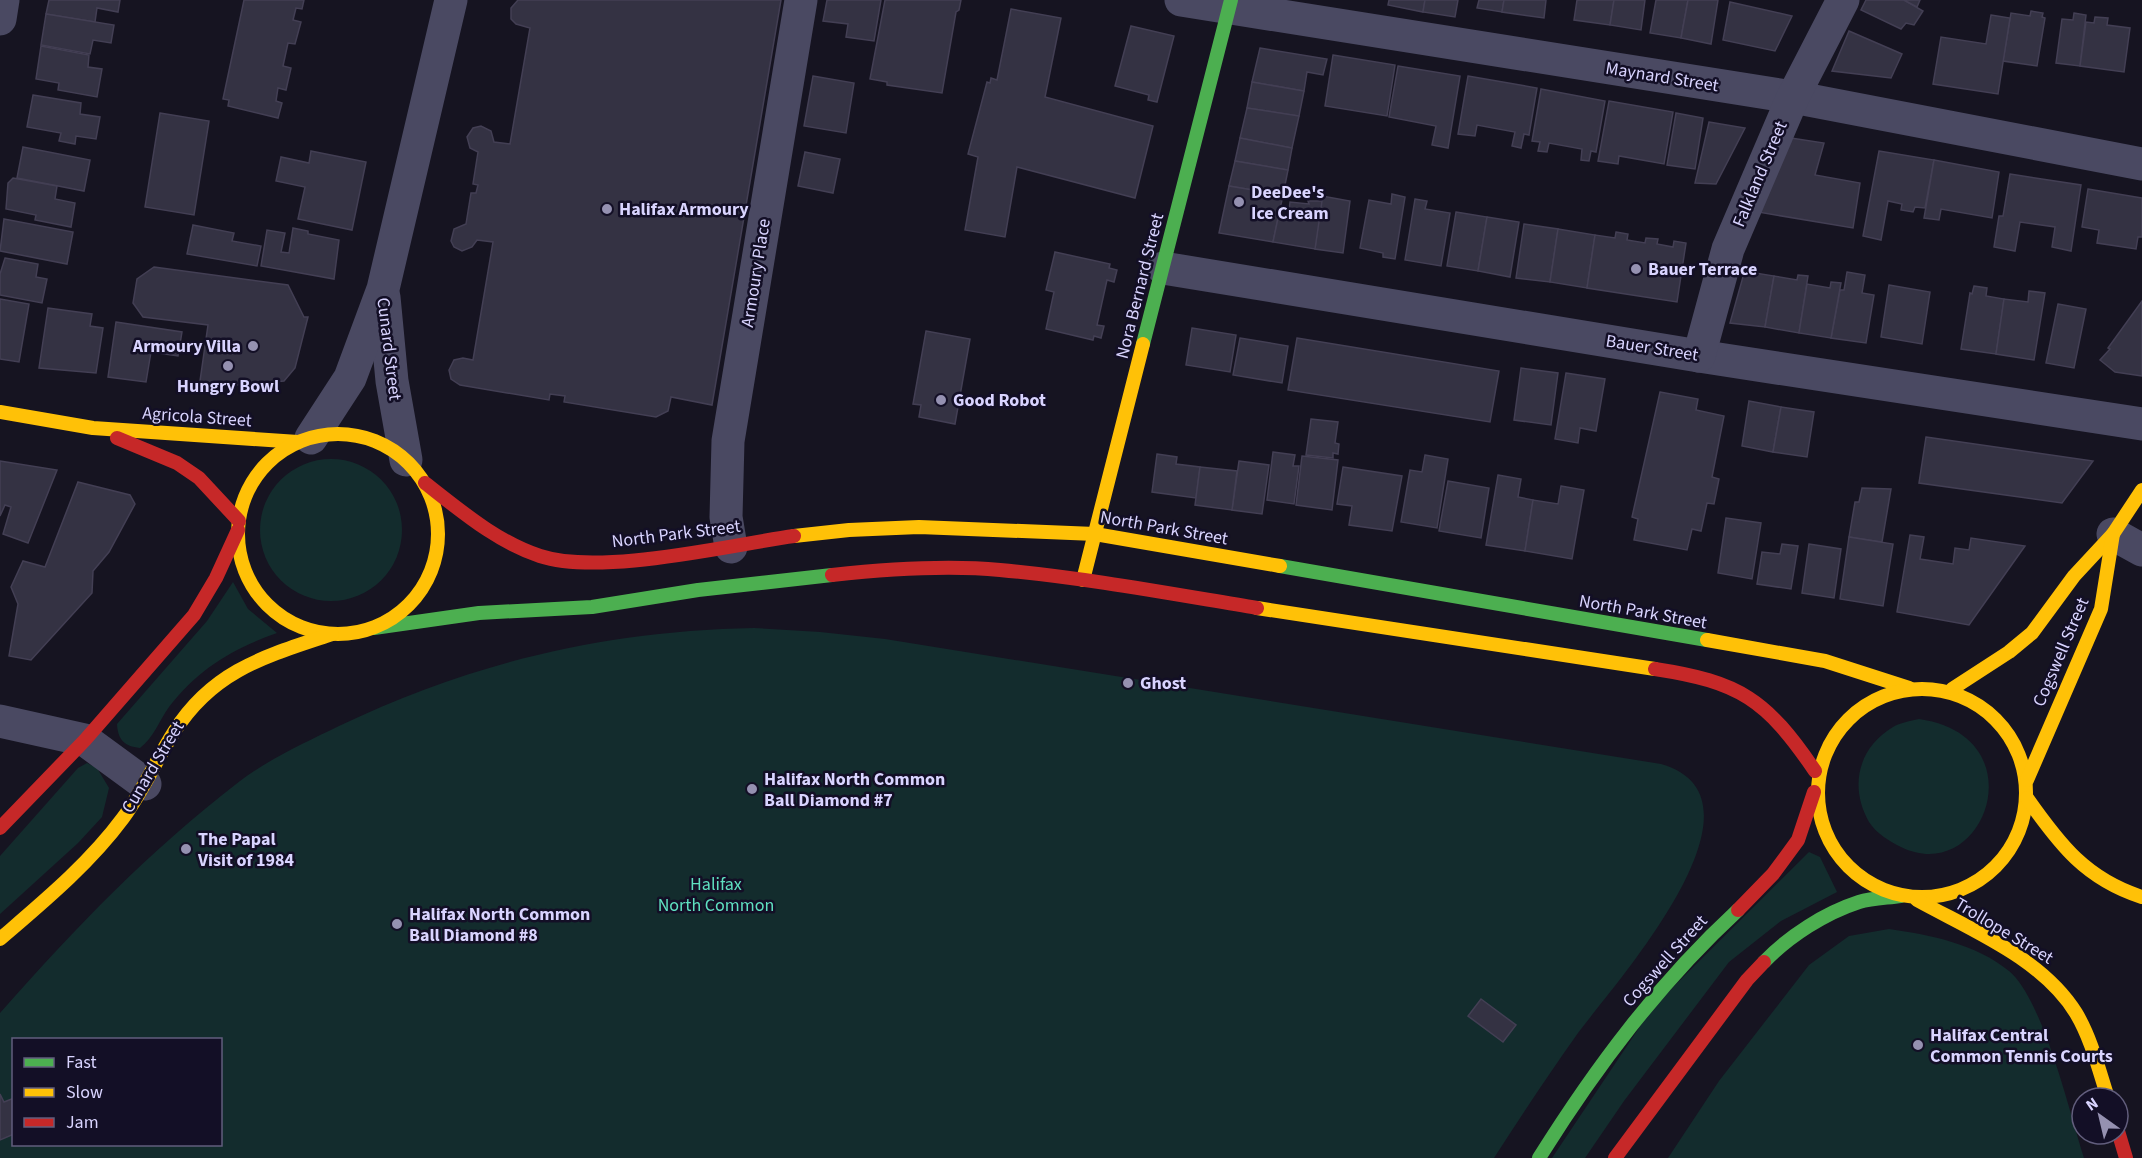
<svg xmlns="http://www.w3.org/2000/svg" width="2142" height="1158" viewBox="0 0 2142 1158" font-family="'Source Sans 3',sans-serif">
  <style>
    .green { fill: #132c2d; fill-rule: evenodd }
    .building { fill: #343243; stroke: #433f54; stroke-width: 1.5 }
    .lines { fill: none; stroke-linecap: round; stroke-linejoin: round }
    .street { stroke: #4a4962; stroke-width: 33 }
    .fast { stroke: #4caf50; stroke-width: 14 }
    .slow { stroke: #ffc107; stroke-width: 14 }
    .jam { stroke: #c62828; stroke-width: 14 }
    .poi-dot { fill: #9591b1; stroke: #130f26; stroke-width: 2 }
    .labels { text-anchor: middle; dominant-baseline: central; stroke-width: 5; stroke-linejoin: round; paint-order: stroke }
    .street-label { font-size: 18px; fill: #d9d4ff; stroke: #130f26 }
    .poi-label { font-size: 18px; font-weight: bold; fill: #d9d4ff; stroke: #130f26; text-anchor: start }
    .park-label { font-size: 18px; fill: #5fe0c0; stroke: #130f26 }
  </style>
  <rect width="100%" height="100%" fill="#161421"/>
  <g class="green">
    <circle cx="331" cy="530" r="71"/>
    <path d="M233 582 248 609 277 633C232 649 198 669 169 707 159 721 154 737 140 748 124 746 118 740 117 724L207 621Z"/>
    <path d="M754 628 820 632 885 639 1661 764C1782 799 1612 987 1578 1033 1549 1074 1521 1116 1494 1158H0V1013C78 925 147 853 240 781 269 759 306 742 339 726 473 662 605 631 754 628ZM14 1040H220V1144H14Z"/>
    <path d="M1919 719C2039 736 1985 888 1901 847 1889 841 1877 834 1869 822 1849 787 1858 748 1893 727 1900 723 1910 721 1919 719Z"/>
    <polygon points="87,763 97,768 109,788 102,817 78,843 0,914 0,856 78,768"/>
    <polygon points="1809,852 1820,857 1837,892 1781,921 1729,962 1624,1101 1585,1158 1552,1158 1653,1007"/>
    <path d="M1889 929C1931 935 1976 944 2009 971 2043 999 2070 1114 2084 1158H1668L1719 1081 1809 965 1849 936Z"/>
  </g>
  <g class="building">
    <polygon points="49,0 120,0 118,12 97,8 95,22 46,14"/>
    <polygon points="244,0 304,0 302,9 296,8 293,20 301,22 295,44 288,43 283,66 291,68 286,90 278,88 276,101 282,103 278,118 228,106 229,100 223,99"/>
    <polygon points="518,0 781,0 712,405 671,397 668,411 656,417 564,402 565,396 550,394 549,400 460,385 451,379 449,370 454,360 463,358 473,360 493,242 477,240 472,247 462,251 454,247 451,241 454,229 466,224 471,193 476,193 478,185 473,184 478,152 470,148 467,137 473,128 481,126 491,131 494,142 510,144 530,28 516,24 511,19 511,8"/>
    <polygon points="827,0 881,0 874,41 846,37 848,24 823,21"/>
    <polygon points="885,0 961,0 959,10 956,12 942,93 887,85 887,82 870,79"/>
    <polygon points="1389,0 1425,0 1423,12 1388,5"/>
    <polygon points="1425,0 1458,0 1455,17 1423,12"/>
    <polygon points="1479,0 1504,0 1502,12 1477,8"/>
    <polygon points="1504,0 1546,0 1544,18 1502,12"/>
    <polygon points="1577,0 1614,0 1610,25 1574,20"/>
    <polygon points="1614,0 1645,0 1641,30 1610,25"/>
    <polygon points="1656,0 1688,0 1681,38 1650,33"/>
    <polygon points="1688,0 1718,0 1711,44 1681,38"/>
    <polygon points="1866,0 1904,0 1923,11 1914,25 1906,23 1901,29 1861,10"/>
    <polygon points="1904,0 1920,0 1917,7"/>
    <polygon points="1730,2 1792,16 1775,51 1723,40"/>
    <polygon points="1011,9 1061,18 1045,97 1153,126 1135,198 1017,167 1005,237 965,230 978,157 968,154 987,82 990,83 991,78 997,80"/>
    <polygon points="2031,11 2043,13 2042,17 2045,18 2037,66 2003,61 2011,13 2030,16"/>
    <polygon points="2074,13 2086,15 2080,66 2056,63 2062,19 2073,20"/>
    <polygon points="46,14 114,25 111,43 93,40 90,54 41,45"/>
    <polygon points="1991,15 2010,18 1998,94 1933,84 1941,37 1986,44"/>
    <polygon points="2095,17 2108,18 2107,25 2130,28 2124,72 2080,66 2086,22 2094,23"/>
    <polygon points="1131,26 1174,36 1157,102 1148,100 1149,95 1115,86"/>
    <polygon points="1849,31 1902,54 1891,78 1832,71"/>
    <polygon points="41,46 89,55 88,67 102,69 97,97 58,90 59,83 36,79"/>
    <polygon points="1260,48 1327,59 1323,75 1307,72 1304,91 1252,82"/>
    <polygon points="1333,55 1395,65 1387,116 1325,106"/>
    <polygon points="1398,66 1460,76 1448,148 1432,145 1436,126 1389,117"/>
    <polygon points="813,76 854,83 846,133 804,126"/>
    <polygon points="1468,76 1537,88 1529,135 1524,134 1521,148 1512,146 1515,132 1477,125 1475,136 1458,134"/>
    <polygon points="1252,82 1304,91 1299,116 1247,108"/>
    <polygon points="1541,89 1605,101 1596,152 1591,151 1589,161 1581,160 1582,149 1549,143 1547,152 1538,151 1540,142 1532,141"/>
    <polygon points="33,95 81,103 80,114 100,117 96,139 76,136 75,144 59,141 61,133 27,127"/>
    <polygon points="1609,101 1673,112 1664,164 1619,156 1618,164 1598,161"/>
    <polygon points="1247,108 1299,116 1292,148 1240,138"/>
    <polygon points="160,113 209,121 194,215 145,207"/>
    <polygon points="1676,113 1703,118 1695,169 1667,165"/>
    <polygon points="1709,122 1745,128 1716,184 1695,183"/>
    <polygon points="1240,138 1292,148 1288,170 1235,161"/>
    <polygon points="1791,138 1824,143 1815,175 1860,183 1853,228 1758,212"/>
    <polygon points="23,147 90,160 84,191 17,178"/>
    <polygon points="311,151 366,162 352,230 298,219 305,187 276,181 281,157 309,163"/>
    <polygon points="1879,151 1934,160 1925,208 1915,207 1913,212 1901,210 1902,204 1888,201 1881,240 1863,236"/>
    <polygon points="805,152 840,159 833,193 798,186"/>
    <polygon points="1934,160 1999,172 1992,218 1941,209 1939,220 1924,218"/>
    <polygon points="1235,161 1288,170 1283,195 1229,186"/>
    <polygon points="2010,174 2081,185 2071,251 2052,247 2055,227 2020,222 2015,251 1994,247 1999,216 2003,216"/>
    <polygon points="13,178 57,186 55,199 75,203 71,227 35,220 36,215 6,209 8,183"/>
    <polygon points="1229,186 1283,195 1273,242 1219,233"/>
    <polygon points="2088,189 2142,198 2142,237 2138,237 2136,249 2097,243 2099,230 2082,227"/>
    <polygon points="1392,194 1405,197 1395,259 1383,257 1383,253 1360,248 1369,200 1391,204"/>
    <polygon points="1322,196 1350,201 1343,253 1315,249"/>
    <polygon points="1415,199 1427,201 1425,209 1450,213 1441,266 1405,260"/>
    <polygon points="1308,201 1322,201 1315,249 1273,242 1278,218 1288,219 1290,202 1309,204"/>
    <polygon points="1456,212 1487,217 1478,271 1447,266"/>
    <polygon points="1487,217 1519,222 1510,277 1478,271"/>
    <polygon points="4,219 73,232 67,264 0,251"/>
    <polygon points="1524,224 1558,229 1550,282 1516,278"/>
    <polygon points="193,225 234,233 232,241 261,246 257,266 187,254"/>
    <polygon points="293,228 308,231 308,234 339,240 334,279 261,266 267,230 285,233 281,252 289,253"/>
    <polygon points="1558,229 1595,235 1587,288 1550,282"/>
    <polygon points="1616,232 1628,234 1627,240 1645,243 1646,238 1658,239 1657,244 1673,247 1674,241 1686,243 1677,302 1587,288 1595,235 1615,238"/>
    <polygon points="1055,252 1110,264 1109,268 1117,270 1114,282 1107,280 1097,325 1104,326 1101,338 1094,336 1093,340 1046,329 1054,292 1046,290"/>
    <polygon points="5,258 38,264 36,277 47,279 42,303 0,295 0,274"/>
    <polygon points="1746,266 1756,268 1755,273 1774,276 1765,327 1730,323"/>
    <polygon points="154,267 288,285 304,317 308,317 295,368 284,381 199,388 208,325 143,317 133,303 137,279"/>
    <polygon points="1847,272 1865,275 1862,293 1874,295 1866,343 1831,338 1840,290 1844,290"/>
    <polygon points="1798,275 1808,276 1799,333 1765,327 1774,276 1797,280"/>
    <polygon points="1831,282 1841,283 1831,338 1799,333 1807,284 1830,288"/>
    <polygon points="1889,285 1930,292 1922,344 1881,337"/>
    <polygon points="1974,286 1987,288 1986,296 2004,299 1996,354 1961,349 1970,293 1972,294"/>
    <polygon points="2029,291 2045,293 2034,360 1996,354 2004,299 2028,302"/>
    <polygon points="0,299 29,304 19,362 0,359"/>
    <polygon points="2142,301 2142,376 2115,372 2100,360 2110,349 2108,348"/>
    <polygon points="2058,304 2086,309 2074,368 2046,363"/>
    <polygon points="48,308 92,314 90,326 103,328 96,373 39,368"/>
    <polygon points="116,322 182,332 178,356 151,352 146,382 108,377"/>
    <polygon points="1192,328 1236,335 1230,372 1186,365"/>
    <polygon points="926,331 970,339 955,424 919,417 921,405 913,404"/>
    <polygon points="1240,338 1288,346 1282,383 1233,375"/>
    <polygon points="1297,338 1499,371 1490,422 1288,390"/>
    <polygon points="1521,368 1558,373 1551,425 1514,420"/>
    <polygon points="1566,373 1605,379 1596,431 1580,428 1578,443 1555,439"/>
    <polygon points="1660,392 1698,399 1696,410 1724,416 1712,477 1719,479 1714,504 1707,503 1701,531 1692,529 1687,550 1634,540 1638,519 1632,517"/>
    <polygon points="1749,401 1781,407 1773,452 1742,446"/>
    <polygon points="1781,407 1814,412 1807,457 1773,452"/>
    <polygon points="1311,419 1338,422 1335,443 1339,444 1338,454 1333,453 1333,458 1306,455"/>
    <polygon points="1926,437 2093,461 2062,503 1919,483"/>
    <polygon points="1273,452 1295,455 1293,466 1299,466 1294,504 1267,500"/>
    <polygon points="1157,454 1177,457 1176,464 1200,467 1196,498 1152,492"/>
    <polygon points="1425,455 1448,459 1437,528 1401,522 1410,470 1422,472"/>
    <polygon points="1302,456 1338,460 1332,510 1296,505"/>
    <polygon points="0,461 57,470 28,543 3,534 11,507 5,505 0,516"/>
    <polygon points="1239,461 1269,465 1262,514 1232,510"/>
    <polygon points="1200,467 1237,471 1232,510 1195,505"/>
    <polygon points="1343,467 1402,476 1392,531 1349,525 1352,506 1337,504"/>
    <polygon points="1498,475 1521,479 1518,497 1533,500 1525,551 1486,545"/>
    <polygon points="1448,481 1489,488 1481,538 1439,531"/>
    <polygon points="78,482 130,495 135,504 109,552 93,571 92,593 31,660 9,656 18,604 11,587 23,561 45,567"/>
    <polygon points="1561,486 1584,490 1572,559 1525,551 1533,500 1558,504"/>
    <polygon points="1862,488 1891,489 1882,542 1849,537 1855,502 1859,502"/>
    <polygon points="1726,518 1761,523 1752,579 1718,573"/>
    <polygon points="1910,535 1924,537 1920,559 1953,564 1955,548 1969,550 1971,538 2025,546 1969,625 1897,612"/>
    <polygon points="1849,537 1893,544 1883,606 1840,599"/>
    <polygon points="1782,544 1798,546 1791,589 1757,584 1762,552 1780,554"/>
    <polygon points="1809,544 1841,549 1834,598 1802,593"/>
    <polygon points="1481,999 1516,1025 1503,1042 1468,1016"/>
    <polygon points="0,1094 4,1102 14,1098 14,1134 0,1140"/>
  </g>
  <g class="lines">
    <g class="street">
      <polyline points="1181,0 1793,97 2142,164"/>
      <polyline points="0,19 3,0"/>
      <polyline points="1163,268 1699,356 2142,424"/>
      <polyline points="384,297 392,381 406,460"/>
      <polyline points="1699,356 1728,249 1793,97 1843,0"/>
      <polyline points="311,438 350,378 383,289 451,0"/>
      <polyline points="2113,534 2142,550"/>
      <polyline points="731,547 726,517 728,441 801,0"/>
      <polyline points="0,721 85,740 145,784"/>
    </g>
    <g class="fast">
      <polyline points="1143,344 1231,0"/>
      <polyline points="1280,566 1707,640"/>
      <polyline points="374,628 479,613 592,607 698,590 832,575"/>
      <path d="M1764 962C1789 936 1825 913 1859 902 1872 898 1887 898 1901 896"/>
      <path d="M1539 1158C1596 1067 1659 983 1738 910"/>
    </g>
    <g class="slow">
      <polyline points="0,412 93,428 298,442"/>
      <circle cx="338" cy="534" r="100"/>
      <polyline points="794,536 849,530 919,527 1095,534 1280,566"/>
      <polyline points="1083,580 1143,344"/>
      <polyline points="1257,608 1655,669"/>
      <polyline points="1707,640 1825,661 1909,688"/>
      <circle cx="1922" cy="793" r="104"/>
      <polyline points="1952,689 2009,652 2032,633 2074,576 2113,534 2142,490"/>
      <polyline points="2027,780 2101,609 2113,534"/>
      <path d="M2027 798C2060 845 2086 879 2142 897"/>
      <path d="M1917 900C1971 930 2042 958 2076 1013 2091 1038 2099 1070 2108 1098"/>
      <path d="M0 939C43 902 89 864 123 818 143 791 156 760 174 732 213 670 266 656 332 634"/>
    </g>
    <g class="jam">
      <polyline points="117,438 177,463 199,478 239,521"/>
      <path d="M425 483C461 511 497 542 540 556 601 576 729 545 794 536"/>
      <path d="M832 575C887 569 946 565 1000 570 1087 578 1172 594 1257 608"/>
      <path d="M1655 669C1740 682 1766 699 1815 771"/>
      <polyline points="0,828 85,740 194,615 216,578 238,530"/>
      <polyline points="1738,910 1773,874 1798,840 1814,792"/>
      <polyline points="2118,1131 2126,1158"/>
      <polyline points="1615,1158 1747,980 1764,962"/>
    </g>
  </g>
  <g class="poi-dot">
    <circle cx="1239" cy="202" r="6"/>
    <circle cx="607" cy="209" r="6"/>
    <circle cx="1636" cy="269" r="6"/>
    <circle cx="253" cy="346" r="6"/>
    <circle cx="228" cy="366" r="6"/>
    <circle cx="941" cy="400" r="6"/>
    <circle cx="1128" cy="683" r="6"/>
    <circle cx="752" cy="789" r="6"/>
    <circle cx="186" cy="849" r="6"/>
    <circle cx="397" cy="924" r="6"/>
    <circle cx="1918" cy="1045" r="6"/>
  </g>
  <g class="labels">
    <g class="street-label">
      <text transform="translate(1662 77) rotate(9)">Maynard Street</text>
      <text transform="translate(1760 174) rotate(-67)">Falkland Street</text>
      <text transform="translate(756 273) rotate(-81)">Armoury Place</text>
      <text transform="translate(1140 286) rotate(-76)">Nora Bernard Street</text>
      <text transform="translate(1652 348) rotate(9)">Bauer Street</text>
      <text transform="translate(389 349) rotate(83)">Cunard Street</text>
      <text transform="translate(197 417) rotate(4)">Agricola Street</text>
      <text transform="translate(1164 528) rotate(10)">North Park Street</text>
      <text transform="translate(676 534) rotate(-7)">North Park Street</text>
      <text transform="translate(1643 612) rotate(10)">North Park Street</text>
      <text transform="translate(2061 652) rotate(-67)">Cogswell Street</text>
      <text transform="translate(153 767) rotate(-59)">Cunard Street</text>
      <text transform="translate(2004 931) rotate(31)">Trollope Street</text>
      <text transform="translate(1665 961) rotate(-48)">Cogswell Street</text>
    </g>
    <g class="poi-label">
      <text x="1251" y="192">DeeDee's<tspan x="1251" dy="21">Ice Cream</tspan></text>
      <text x="619" y="209">Halifax Armoury</text>
      <text x="1648" y="269">Bauer Terrace</text>
      <text x="241" y="346" text-anchor="end">Armoury Villa</text>
      <text x="228" y="386" text-anchor="middle">Hungry Bowl</text>
      <text x="953" y="400">Good Robot</text>
      <text x="1140" y="683">Ghost</text>
      <text x="764" y="779">Halifax North Common<tspan x="764" dy="21">Ball Diamond #7</tspan></text>
      <text x="198" y="839">The Papal<tspan x="198" dy="21">Visit of 1984</tspan></text>
      <text x="409" y="914">Halifax North Common<tspan x="409" dy="21">Ball Diamond #8</tspan></text>
      <text x="1930" y="1035">Halifax Central<tspan x="1930" dy="21">Common Tennis Courts</tspan></text>
    </g>
    <g class="park-label">
      <text x="716" y="884">Halifax<tspan x="716" dy="21">North Common</tspan></text>
    </g>
  </g>
  <rect x="12" y="1038" width="210" height="108" fill="#130f26" stroke="#625e7d" stroke-width="1.5"/>
  <rect x="24" y="1058" width="30" height="9" fill="#4caf50" stroke="#625e7d" stroke-width="1.5"/>
  <text x="66" y="1068" font-size="18" fill="#d9d4ff">Fast</text>
  <rect x="24" y="1088" width="30" height="9" fill="#ffc107" stroke="#625e7d" stroke-width="1.5"/>
  <text x="66" y="1098" font-size="18" fill="#d9d4ff">Slow</text>
  <rect x="24" y="1118" width="30" height="9" fill="#c62828" stroke="#625e7d" stroke-width="1.5"/>
  <text x="66" y="1128" font-size="18" fill="#d9d4ff">Jam</text>
  <g transform="translate(2100 1116) rotate(326)"><circle r="28" fill="#130f26" stroke="#625e7d" stroke-width="1.5"/>
  <path d="M0-4.5L10 22L0 15L-10 22Z" fill="#9591b1"/>
  <text y="-9" font-size="16" font-weight="bold" text-anchor="middle" fill="#d9d4ff">N</text>
  </g>
</svg>
